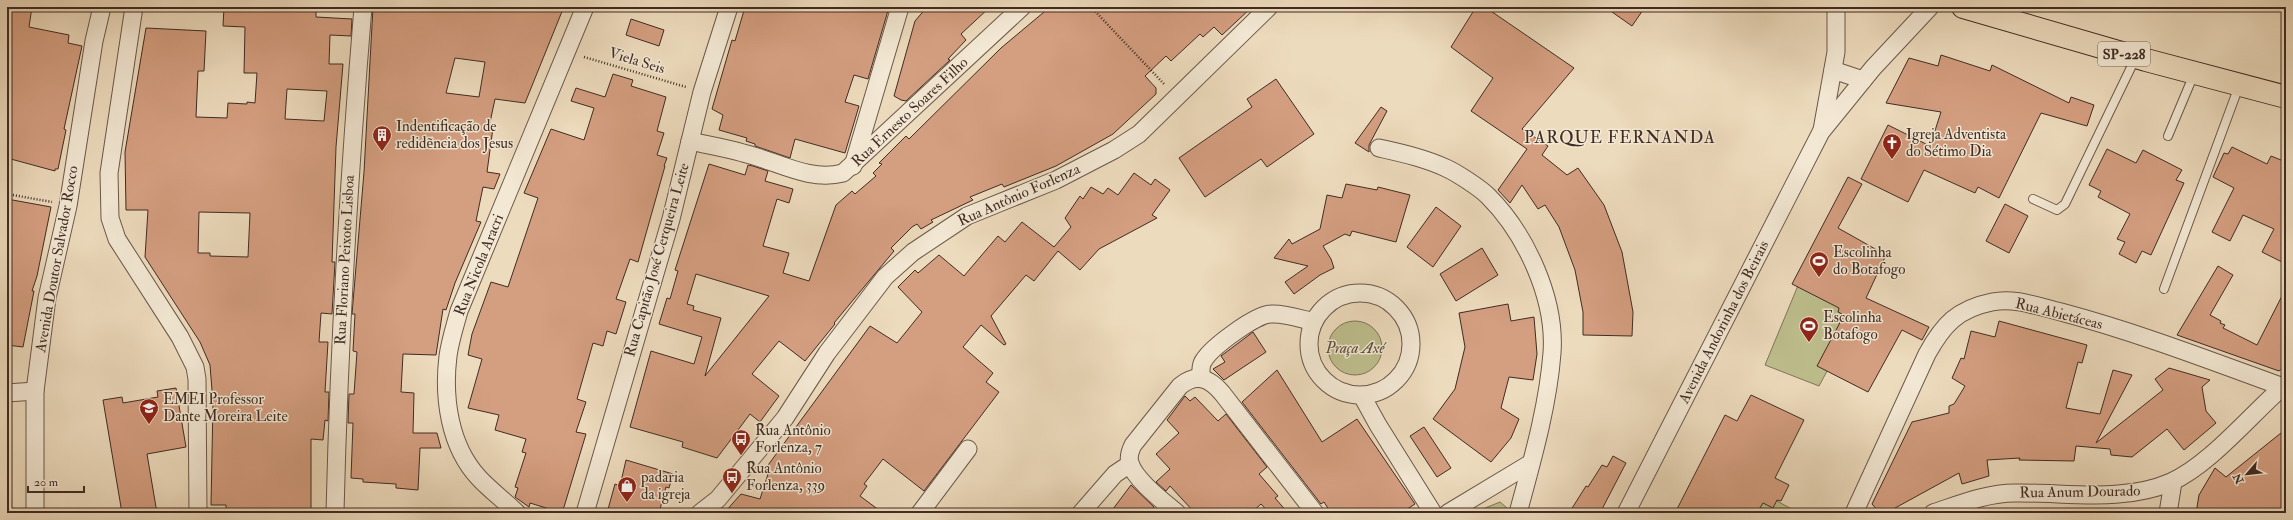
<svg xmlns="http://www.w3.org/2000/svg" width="2293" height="520" viewBox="0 0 2293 520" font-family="'IM FELL Double Pica',serif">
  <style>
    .green { fill: #bebe8d; stroke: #7f7558 }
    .building { fill: #d49e80; stroke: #402c23; fill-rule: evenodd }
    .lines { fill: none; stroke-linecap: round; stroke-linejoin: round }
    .lane-casing { stroke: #6b584a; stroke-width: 10 }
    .street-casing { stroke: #6b584a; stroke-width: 19 }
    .primary-casing { stroke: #402c23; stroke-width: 24 }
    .path { stroke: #402c23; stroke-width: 2.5; stroke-dasharray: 1 2; stroke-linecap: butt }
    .lane { stroke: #f3e8d4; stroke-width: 8 }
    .street { stroke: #f3e8d4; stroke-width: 17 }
    .primary { stroke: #eddbbd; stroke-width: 22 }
    .labels { text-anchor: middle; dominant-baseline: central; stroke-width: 3; stroke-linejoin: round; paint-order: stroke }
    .shield { fill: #f3e8d4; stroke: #766458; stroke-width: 1 }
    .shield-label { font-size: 14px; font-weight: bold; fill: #402c23 }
    .street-label { font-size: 15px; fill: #402c23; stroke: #f3e8d4 }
    .poi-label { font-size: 15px; fill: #402c23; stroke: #f3e8d4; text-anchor: start }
    .park-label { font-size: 15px; font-style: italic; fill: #594938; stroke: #f3e8d4 }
    .quarter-label { font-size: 17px; letter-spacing: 1px; fill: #402c23; stroke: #f3e8d4 }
  </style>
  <rect width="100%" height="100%" fill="#eddbbd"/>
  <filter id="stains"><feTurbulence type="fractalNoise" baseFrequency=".005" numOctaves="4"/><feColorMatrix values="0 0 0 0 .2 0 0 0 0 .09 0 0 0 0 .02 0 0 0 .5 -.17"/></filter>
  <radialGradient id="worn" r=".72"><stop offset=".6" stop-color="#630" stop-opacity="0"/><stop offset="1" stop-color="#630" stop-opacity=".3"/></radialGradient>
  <g class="green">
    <polygon points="1819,235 1854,321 1819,386 1765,365"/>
    <circle cx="1355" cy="348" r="27"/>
    <polygon points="1766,495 1799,513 1757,513"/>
    <polygon points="1500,502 1507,508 1506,513 1473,513"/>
  </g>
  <g class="building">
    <polygon points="7,7 32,7 29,27 69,35 68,43 82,46 64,129 66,130 58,169 55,169 55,171 7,158"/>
    <path d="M224 7 316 8V17L352 19 351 36 330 35 329 64H343L336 147 332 262H335L332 314 321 313 319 342H328L325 392H329L328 421 325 420 323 440 311 439V513H226V505H211L213 403 210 365 200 342 145 257 148 210H126L125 152 146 28 206 31 204 71H198L196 117 227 118 228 103 247 104V102L255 103 257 73H244L245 27 223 26ZM287 89 327 91 324 121 285 119ZM199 212 250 213 248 257 210 256V253H198Z"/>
    <path d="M373 7H542L563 9 525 103 495 99 489 127 493 128 487 172 500 174 494 189 483 187 476 221 481 222 455 283 446 310 443 309 436 355 403 354 401 392 414 393 413 433H437L441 448H420L418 490 396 488V484L363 482V479L351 478 353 423H348L349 394H354L357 352 353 351 355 314H352L364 172ZM455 58 485 62 479 97 446 93Z"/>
    <polygon points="745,7 889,7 868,79 854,75 845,102 859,106 845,153 795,139 790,158 755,146 755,144 746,141 747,138 719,130 723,115 712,109 732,40 735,41"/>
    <polygon points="927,7 990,7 961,34 966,40 948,59 950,60 906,101 901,100 894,96 915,21"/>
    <path d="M1050 7H1252L1222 35 1214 27 1203 37 1200 34 1171 61 1166 56 1145 76 1156 88V94L1113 134 1056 166 1004 187 1002 184 970 197 973 200 931 220 933 222 921 229 917 224 912 227 891 248 894 251 834 323 835 324 805 361 779 341 752 374 779 396 760 422 750 414 717 458 682 447 683 442 630 427 651 351 694 364 702 337 659 324 667 298 670 299 678 271 675 270 709 164 745 175 748 165 753 166 768 171 765 181 793 189 789 203 777 199 763 246 789 253 783 273 809 281 836 205 852 191 855 194 876 176 873 173 882 164 879 163 906 136 909 139 1001 48ZM696 274 769 296 705 376 721 318 693 310 694 306 687 304Z"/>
    <polygon points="1476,7 1485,7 1574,68 1522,129 1548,146 1542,155 1567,175 1578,168 1604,205 1622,252 1633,312 1632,336 1583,335 1583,312 1575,270 1559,227 1545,205 1538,209 1522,185 1510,203 1498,190 1527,149 1471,111 1493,78 1451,47"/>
    <polygon points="1605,7 1645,7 1632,26"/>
    <polygon points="631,19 664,30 659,46 626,35"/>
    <polygon points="1941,55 1990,71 1992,65 2069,103 2071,97 2094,105 2087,126 2041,113 1999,198 1978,187 1975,193 1924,170 1908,202 1861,179 1888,125 1930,146 1941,112 1886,103 1909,58 1938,66"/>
    <polygon points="613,74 633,80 631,86 666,97 657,131 664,133 657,155 667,158 664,166 665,166 638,262 630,259 616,299 626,302 616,334 607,331 603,346 593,343 577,399 586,402 576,432 586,434 564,507 559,512 530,503 529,507 515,497 518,488 515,487 526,453 522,452 526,439 495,430 499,415 468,408 482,359 468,355 472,334 491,282 508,287 538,198 524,193 551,129 584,140 594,108 571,101 576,88 605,97"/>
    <polygon points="1276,79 1314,134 1267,167 1261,159 1205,197 1179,158 1252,107 1247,99"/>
    <polygon points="1381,107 1387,111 1369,145 1369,152 1355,143"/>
    <polygon points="2232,147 2267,164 2271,156 2286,162 2286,264 2262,252 2274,229 2243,215 2230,241 2212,232 2234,188 2213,177 2224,153 2228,154"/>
    <polygon points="2107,149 2136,163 2143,150 2182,170 2176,180 2184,183 2151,255 2142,251 2136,263 2119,254 2125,242 2117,239 2130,214 2098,197 2101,191 2089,185"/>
    <polygon points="1134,173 1151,185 1155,179 1170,190 1152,215 1157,218 1099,249 1080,270 1058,251 1034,281 1026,275 991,316 1006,344 1004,345 981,325 963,347 993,373 986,382 999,392 924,491 883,459 864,484 867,486 860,496 883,513 724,513 741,494 760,499 768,474 763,472 870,326 897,343 922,312 898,287 915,270 918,273 939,255 964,276 998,236 1005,242 1022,222 1054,247 1071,227 1065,218 1080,196 1083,199 1091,187 1103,194 1108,188 1118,195"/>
    <polygon points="1848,177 1862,184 1838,228 1886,255 1866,298 1929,327 1922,340 1902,330 1868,392 1817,366 1844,315 1838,312 1839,308 1792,284"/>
    <polygon points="1346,184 1377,190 1378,187 1410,195 1396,242 1352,231 1350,236 1345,234 1323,246 1331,259 1334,268 1320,275 1294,294 1285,282 1308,266 1274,258 1289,239 1292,244 1320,229 1327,195 1342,198"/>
    <polygon points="7,199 51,207 37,276 32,291 34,291 23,347 7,345 11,313 7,312"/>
    <polygon points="2005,204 2028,216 2009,253 1986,241"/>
    <polygon points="1436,207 1461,226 1433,267 1407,247"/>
    <polygon points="1482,248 1498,275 1456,301 1440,274"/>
    <polygon points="2218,266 2233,275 2210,315 2221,321 2220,323 2225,325 2223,328 2257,345 2286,288 2286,365 2279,371 2177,335"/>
    <polygon points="1508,304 1511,321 1534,317 1537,354 1533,380 1509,377 1501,408 1519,419 1511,438 1491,462 1433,419 1455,389 1465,347 1459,313"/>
    <polygon points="1999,321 2087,345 2082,363 2078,362 2066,408 2100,414 2113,370 2132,375 2096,443 2163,390 2155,379 2169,368 2210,380 2202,387 2206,411 2216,423 2184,450 2167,429 2132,457 2111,455 2110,449 2076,446 2074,461 2019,460 2020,458 1987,460 1989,476 1962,484 1959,473 1886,513 1880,513 1872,504 1912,422 1949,413 1949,406 1954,404 1965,386 1952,378 1961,358 1964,359 1971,331 1995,337"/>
    <polygon points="1253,332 1266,352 1224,380 1213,369 1225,362 1221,356"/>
    <polygon points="1277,370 1322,442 1357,419 1415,504 1401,513 1331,513 1324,502 1321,504 1242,402"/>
    <polygon points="176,388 186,447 147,454 157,513 122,513 103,400 122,397 123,403 158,397 157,391"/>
    <polygon points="1751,395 1804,420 1775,478 1789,485 1781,501 1777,500 1773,508 1763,503 1757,513 1675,513 1725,415 1737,421"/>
    <polygon points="1185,396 1190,401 1195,397 1218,421 1226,414 1267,467 1259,474 1278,496 1275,498 1288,513 1269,513 1261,504 1251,513 1195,513 1170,486 1166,491 1156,482 1170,469 1156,454 1179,433 1167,420"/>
    <polygon points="1424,427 1451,468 1437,477 1410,436"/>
    <polygon points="2286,429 2286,513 2196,513 2199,495 2215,468 2226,477"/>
    <polygon points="1613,456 1626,463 1600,513 1569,513 1586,486 1588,487 1602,465 1607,467"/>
    <polygon points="626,460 673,474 669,488 666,487 659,513 607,513 615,484 620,486"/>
    <polygon points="1131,485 1154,507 1149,513 1110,513"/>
  </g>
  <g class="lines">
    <g class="lane-casing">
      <g id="lane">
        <polyline points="2168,136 2194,74"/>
        <polyline points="2033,199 2057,210 2065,204 2136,57"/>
        <polyline points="2164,289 2239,86"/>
      </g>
    </g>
    <g class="street-casing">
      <g id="street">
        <polyline points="134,7 109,173 110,218 117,239 180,337 195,367 197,379 198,513"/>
        <polyline points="1833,70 1863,80"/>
        <polyline points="1822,130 1836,52 1836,7"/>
        <path d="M690 141C707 145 726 148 743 153 777 161 809 182 843 173L1022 7"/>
        <path d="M1379 148C1401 153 1425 158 1446 168 1457 173 1480 188 1488 196 1526 234 1556 299 1552 353 1548 406 1532 461 1518 513"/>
        <polyline points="853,166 900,7"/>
        <circle cx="1360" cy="344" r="51"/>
        <path d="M1201 378C1201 372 1200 365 1204 360 1212 347 1256 314 1271 314 1285 313 1301 319 1314 322"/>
        <polyline points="7,393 35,391"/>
        <polyline points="1362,396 1378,425 1433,513"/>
        <polyline points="35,513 35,391 47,298 68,206 94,41 102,7"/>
        <path d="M335 513C339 344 349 176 363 7"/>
        <path d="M517 513C505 501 490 490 479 478 449 446 443 397 448 356 450 341 455 326 459 311L585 7"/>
        <polyline points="585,513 671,219 702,92 729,7"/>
        <polyline points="700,513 718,499 785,418 827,353 885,277 913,252 967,216 1056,180 1114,150 1139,134 1269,7"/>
        <polyline points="920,513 968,449"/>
        <polyline points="1081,513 1115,474 1130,464"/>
        <path d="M1177 513C1163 501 1135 480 1130 463 1128 457 1130 451 1133 445L1180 386C1197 372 1210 379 1222 393L1315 513"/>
        <polyline points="1448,513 1531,463"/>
        <polyline points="1626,513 1821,132 1873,68 1930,7"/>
        <path d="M1854 513 1927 354C1943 325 1957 309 1992 302 2015 297 2039 307 2061 312 2136 332 2209 360 2283 387"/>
        <path d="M1933 513C1960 504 1987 493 2015 493 2066 492 2123 503 2171 482 2210 465 2253 412 2286 384"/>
        <polyline points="2168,513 2173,482"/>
      </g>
    </g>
    <g class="primary-casing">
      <polyline id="primary" points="1963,7 2146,60 2286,97"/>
    </g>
    <g class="path">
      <polyline points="1091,7 1165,85"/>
      <polyline points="584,57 686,87"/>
      <polyline points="7,194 52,202"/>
    </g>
    <use href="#lane" class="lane"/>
    <use href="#street" class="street"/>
    <use href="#primary" class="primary"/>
  </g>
  <defs>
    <g id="building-pin" transform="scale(1)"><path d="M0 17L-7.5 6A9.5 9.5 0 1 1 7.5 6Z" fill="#8f2418" stroke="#f3e8d4"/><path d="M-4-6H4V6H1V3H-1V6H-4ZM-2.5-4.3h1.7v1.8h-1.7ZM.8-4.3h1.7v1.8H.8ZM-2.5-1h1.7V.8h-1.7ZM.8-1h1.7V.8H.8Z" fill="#fff"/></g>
    <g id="church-pin" transform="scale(1)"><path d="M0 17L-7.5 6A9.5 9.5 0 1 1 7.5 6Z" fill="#8f2418" stroke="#f3e8d4"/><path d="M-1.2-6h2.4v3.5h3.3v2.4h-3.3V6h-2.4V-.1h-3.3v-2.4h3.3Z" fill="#fff"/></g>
    <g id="stadium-pin" transform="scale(1)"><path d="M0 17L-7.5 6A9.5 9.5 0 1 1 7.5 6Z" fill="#8f2418" stroke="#f3e8d4"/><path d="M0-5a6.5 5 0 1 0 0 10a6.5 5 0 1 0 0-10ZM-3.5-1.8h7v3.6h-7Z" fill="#fff"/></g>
    <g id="school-pin" transform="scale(1)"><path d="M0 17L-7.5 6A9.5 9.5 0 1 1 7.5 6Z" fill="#8f2418" stroke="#f3e8d4"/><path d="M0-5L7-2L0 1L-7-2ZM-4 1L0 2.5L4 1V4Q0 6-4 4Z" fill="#fff"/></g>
    <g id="bus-pin" transform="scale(1)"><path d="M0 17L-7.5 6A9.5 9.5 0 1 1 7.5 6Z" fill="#8f2418" stroke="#f3e8d4"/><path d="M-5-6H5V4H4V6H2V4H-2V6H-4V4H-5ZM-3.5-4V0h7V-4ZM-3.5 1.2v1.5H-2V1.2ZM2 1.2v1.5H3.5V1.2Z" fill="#fff"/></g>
    <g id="shop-pin" transform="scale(1)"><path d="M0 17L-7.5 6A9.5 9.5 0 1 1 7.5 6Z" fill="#8f2418" stroke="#f3e8d4"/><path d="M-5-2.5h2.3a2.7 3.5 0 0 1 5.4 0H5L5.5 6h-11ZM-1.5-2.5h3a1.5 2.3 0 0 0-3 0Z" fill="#fff"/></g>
  </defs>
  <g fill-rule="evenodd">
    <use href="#building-pin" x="382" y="135"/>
    <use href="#church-pin" x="1892" y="143"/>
    <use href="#stadium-pin" x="1819" y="261"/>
    <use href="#stadium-pin" x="1809" y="326"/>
    <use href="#school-pin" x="149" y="408"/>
    <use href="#bus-pin" x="741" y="439"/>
    <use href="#bus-pin" x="732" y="477"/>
    <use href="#shop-pin" x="627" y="486"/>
  </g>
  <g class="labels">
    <rect class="shield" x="2098" y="42" width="52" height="24" rx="3"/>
    <g class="shield-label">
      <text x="2124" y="54">SP-228</text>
    </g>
    <g class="street-label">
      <text transform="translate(637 61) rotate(17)">Viela Seis</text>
      <text transform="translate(910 112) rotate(-43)">Rua Ernesto Soares Filho</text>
      <text transform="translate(1019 195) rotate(-24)">Rua Antônio Forlenza</text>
      <text transform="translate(57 259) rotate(-80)">Avenida Doutor Salvador Rocco</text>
      <text transform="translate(345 260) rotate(-87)">Rua Floriano Peixoto Lisboa</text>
      <text transform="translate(657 260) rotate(-74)">Rua Capitão José Cerqueira Leite</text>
      <text transform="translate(479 265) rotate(-68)">Rua Nicola Aracri</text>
      <text transform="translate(2059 314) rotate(14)">Rua Abietáceas</text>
      <text transform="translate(1724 322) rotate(-63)">Avenida Andorinha dos Beirais</text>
      <text transform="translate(2080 492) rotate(-1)">Rua Anum Dourado</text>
    </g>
    <g class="poi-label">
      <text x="396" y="126">Indentificação de<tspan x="396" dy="17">redidẽncia dos Jesus</tspan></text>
      <text x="1906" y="134">Igreja Adventista<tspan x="1906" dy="17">do Sétimo Dia</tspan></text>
      <text x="1833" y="252">Escolinha<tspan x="1833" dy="17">do Botafogo</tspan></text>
      <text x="1823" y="317">Escolinha<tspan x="1823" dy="17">Botafogo</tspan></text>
      <text x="163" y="399">EMEI Professor<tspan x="163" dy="17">Dante Moreira Leite</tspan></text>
      <text x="755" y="430">Rua Antônio<tspan x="755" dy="17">Forlenza, 7</tspan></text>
      <text x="746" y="468">Rua Antônio<tspan x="746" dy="17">Forlenza, 339</tspan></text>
      <text x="641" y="477">padaria<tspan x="641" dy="17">da igreja</tspan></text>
    </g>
    <g class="park-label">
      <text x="1355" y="348">Praça Axé</text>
    </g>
    <g class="quarter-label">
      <text x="1620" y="137">PARQUE FERNANDA</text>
    </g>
  </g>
  <rect width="2293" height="520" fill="none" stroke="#eddbbd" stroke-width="24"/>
  <rect x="8" y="8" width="2277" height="504" fill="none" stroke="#402c23" stroke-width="2"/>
  <rect x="12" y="12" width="2269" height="496" fill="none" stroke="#402c23"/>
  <g transform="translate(2247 474) rotate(242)" stroke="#f3e8d4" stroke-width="3" paint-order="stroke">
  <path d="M0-3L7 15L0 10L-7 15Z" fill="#402c23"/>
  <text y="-6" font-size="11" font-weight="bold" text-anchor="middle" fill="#402c23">N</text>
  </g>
  <path d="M28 486v6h56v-6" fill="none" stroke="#402c23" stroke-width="2"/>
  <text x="34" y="486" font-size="12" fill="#402c23" stroke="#f3e8d4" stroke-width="3" paint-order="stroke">20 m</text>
  <rect width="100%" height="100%" filter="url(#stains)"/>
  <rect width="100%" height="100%" fill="url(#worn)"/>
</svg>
